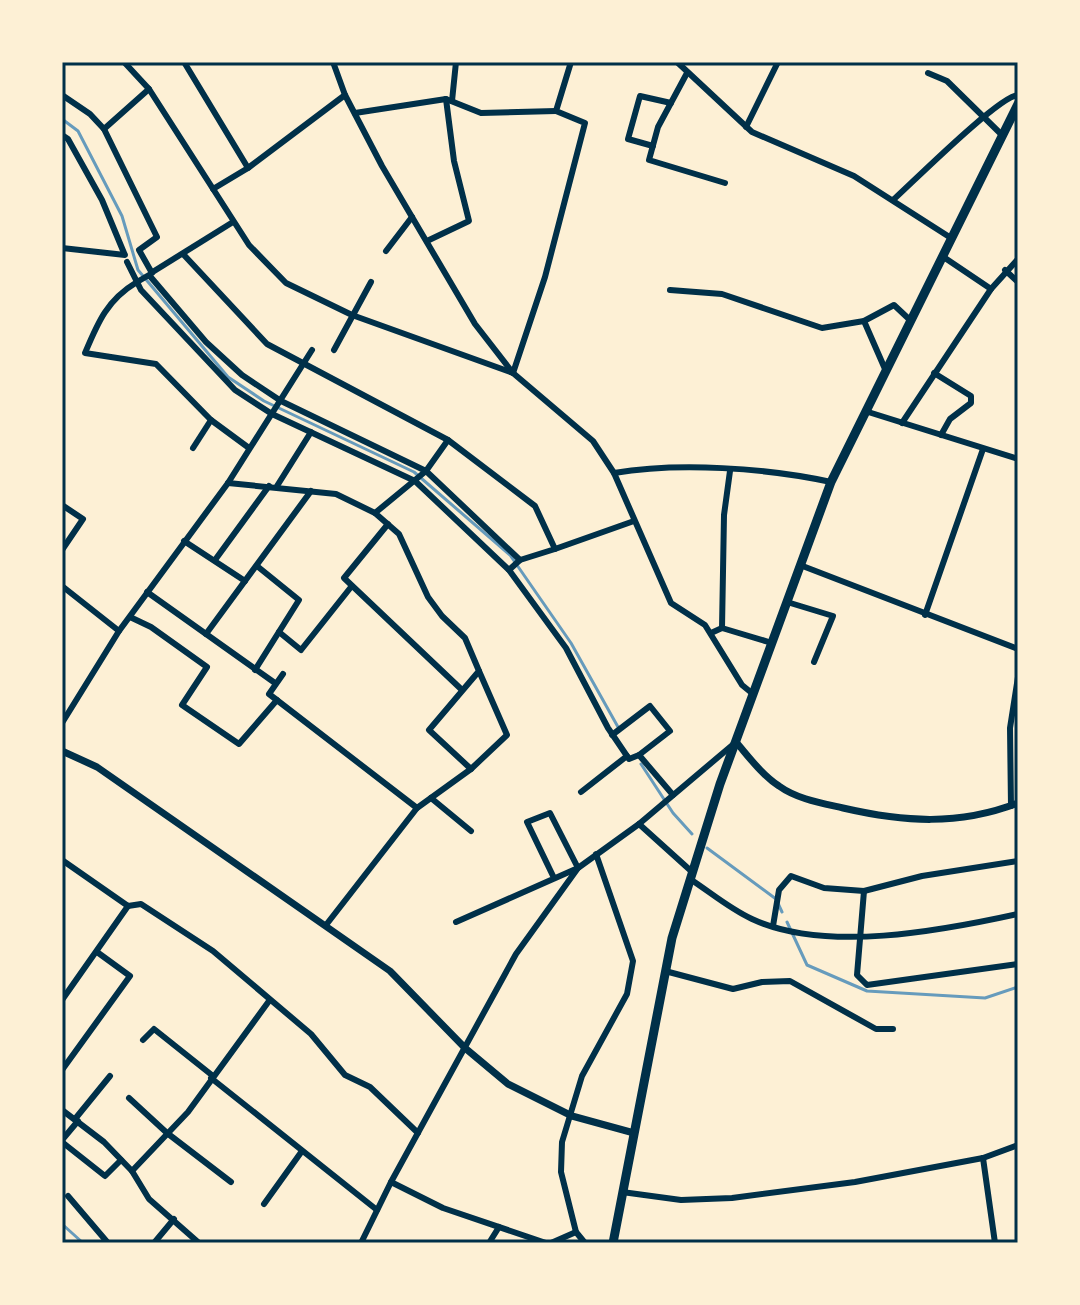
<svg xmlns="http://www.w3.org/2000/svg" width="1080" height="1305" viewBox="0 0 1080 1305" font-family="'Roboto Serif',serif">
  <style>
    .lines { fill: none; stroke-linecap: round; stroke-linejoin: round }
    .stream { stroke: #669bbc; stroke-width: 3 }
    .minor { stroke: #003049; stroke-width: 6 }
    .tertiary { stroke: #003049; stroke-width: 7 }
    .primary { stroke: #003049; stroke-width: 9 }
    .neatline { fill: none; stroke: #003049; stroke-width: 3 }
  </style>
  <rect width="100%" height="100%" fill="#fdf0d5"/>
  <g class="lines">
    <g class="stream">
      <polyline points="62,119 78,131 122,216 138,270 228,377 264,401 414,472 510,555 571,643 618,727"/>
      <polyline points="641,764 673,813 692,834"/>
      <polyline points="707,848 776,899 782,912"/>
      <polyline points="787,922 807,965 867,991 985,998 1018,987"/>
      <polyline points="62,1224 83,1243"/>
    </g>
    <g class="minor">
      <polyline points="124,62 149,89 249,245 286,283 352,315 513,373"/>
      <polyline points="184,62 248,168"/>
      <polyline points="333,62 345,95 382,166 475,324 513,373 593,441 614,473 671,603 705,625 742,685 753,694"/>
      <polyline points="677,62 752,132 854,176 951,238"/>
      <polyline points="687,73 658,127 649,160 725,183"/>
      <polyline points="928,73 947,81 1003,136"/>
      <polyline points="62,95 90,114 104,129 157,237 139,250 152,273"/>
      <polyline points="452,101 456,62"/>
      <polyline points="355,113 446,99 481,113 556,111"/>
      <polyline points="746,127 778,62"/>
      <polyline points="104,129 149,89"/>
      <polyline points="62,135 68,139 102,200 124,253"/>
      <polyline points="653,146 628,139 640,96 671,103"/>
      <polyline points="213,189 248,168 345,95"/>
      <path d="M893 200C913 182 999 96 1018 95"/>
      <polyline points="427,241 469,221 454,161 446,99"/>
      <polyline points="62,248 125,255"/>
      <polyline points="386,251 412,217"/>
      <polyline points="183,254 267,344 448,440 535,506 555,549 520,560 509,570"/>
      <polyline points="942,256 991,289"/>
      <polyline points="127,262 137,282 149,275 206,342 242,375 281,401 426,471 520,560"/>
      <polyline points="1005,270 1018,282"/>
      <polyline points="151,273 233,222"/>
      <polyline points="670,290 722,294 822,328 864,321 894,305 910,320"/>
      <polyline points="864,321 885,369"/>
      <polyline points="334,350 371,282"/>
      <polyline points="513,373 545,277 585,123 556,111 571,62"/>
      <polyline points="934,373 971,396 971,403 950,419 941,435"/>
      <polyline points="865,411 1018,459"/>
      <polyline points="902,423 991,289 1018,259"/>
      <polyline points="193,448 211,420"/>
      <path d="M249 448 211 420 156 364 85 353C98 322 107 300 137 282L141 290 235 390 272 414 415 481 509 570 566 648 608 728 629 759 639 755 673 795"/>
      <path d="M614 473C679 462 766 468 831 482"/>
      <polyline points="228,483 336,494 375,513"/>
      <polyline points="277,486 311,432"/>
      <polyline points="62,505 83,519 62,550"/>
      <polyline points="388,524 344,578 461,689"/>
      <polyline points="184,541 245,581"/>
      <polyline points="555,549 634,521"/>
      <polyline points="215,560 269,486"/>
      <polyline points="800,565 1018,649"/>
      <polyline points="62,586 119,631"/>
      <polyline points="147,592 275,683"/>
      <polyline points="787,602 833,616 814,662"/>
      <polyline points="925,615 983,449"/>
      <polyline points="130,617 151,627 207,667 182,705 239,744 277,700"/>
      <polyline points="722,628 724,515 730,471"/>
      <polyline points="279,632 301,650 351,587"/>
      <polyline points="711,633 722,628 772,643"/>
      <polyline points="206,634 311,491"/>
      <polyline points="255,670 299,600 257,566"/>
      <polyline points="283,674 269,694 417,808"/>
      <polyline points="62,723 119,631 228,483 312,350"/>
      <polyline points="612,735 650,706 670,731 639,755"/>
      <polyline points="471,769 507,735 479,671"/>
      <polyline points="581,792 627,756"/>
      <polyline points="431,798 471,831"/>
      <polyline points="1011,806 1010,728 1018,677"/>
      <polyline points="639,824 690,870"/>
      <polyline points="62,860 128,906 141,904 213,951 311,1034 345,1075 370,1087 418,1133"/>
      <path d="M690 879C710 892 730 909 752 919 825 953 941 931 1018 914"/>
      <polyline points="864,891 857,975 867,985 1018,964"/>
      <polyline points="456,922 578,868 550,813 527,822 554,878"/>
      <polyline points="326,925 417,808 471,769 429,730 479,671 465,638 442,616 428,597 399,534 375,513 426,471 448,440"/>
      <polyline points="773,926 779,890 791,876 824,888 864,891 922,876 1018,861"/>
      <polyline points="665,971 733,989 762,982 790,981 876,1029 893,1029"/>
      <polyline points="62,1000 128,906"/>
      <polyline points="143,1040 154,1029 213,1076"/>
      <polyline points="62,1070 130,976 97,952"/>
      <polyline points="211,1078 377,1210"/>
      <polyline points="129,1098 167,1133 231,1182"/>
      <polyline points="62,1110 104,1142 132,1171 149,1199 199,1243"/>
      <polyline points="75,1119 110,1076"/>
      <polyline points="62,1140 78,1121"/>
      <polyline points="62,1142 105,1176 121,1160"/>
      <polyline points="983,1158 995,1243"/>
      <polyline points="132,1171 188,1112 269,1001"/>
      <polyline points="391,1182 443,1208 546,1243"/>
      <polyline points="622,1192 681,1200 732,1198 855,1182 983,1158 1018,1145"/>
      <polyline points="68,1196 108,1243"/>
      <polyline points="264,1204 302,1151"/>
      <polyline points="154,1243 174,1219"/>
      <polyline points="361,1243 391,1182 516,954 578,868 639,824 736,742"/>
      <polyline points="489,1243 499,1227"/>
      <polyline points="551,1243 576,1232"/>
      <polyline points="585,1243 576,1232 561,1172 562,1142 582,1076 627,994 633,961 596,854"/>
    </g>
    <g class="tertiary">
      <path d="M736 742C749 757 762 775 779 786 797 799 821 803 843 808 904 822 958 826 1018 803"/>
      <polyline points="62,751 97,767 390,971 465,1048 508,1084 572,1116 634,1133"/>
    </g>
    <polyline class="primary" points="613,1243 672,938 720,784 831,482 1018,104"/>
  </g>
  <rect width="1080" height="1305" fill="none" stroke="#fdf0d5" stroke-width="128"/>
  <rect x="64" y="64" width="952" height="1177" class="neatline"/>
</svg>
